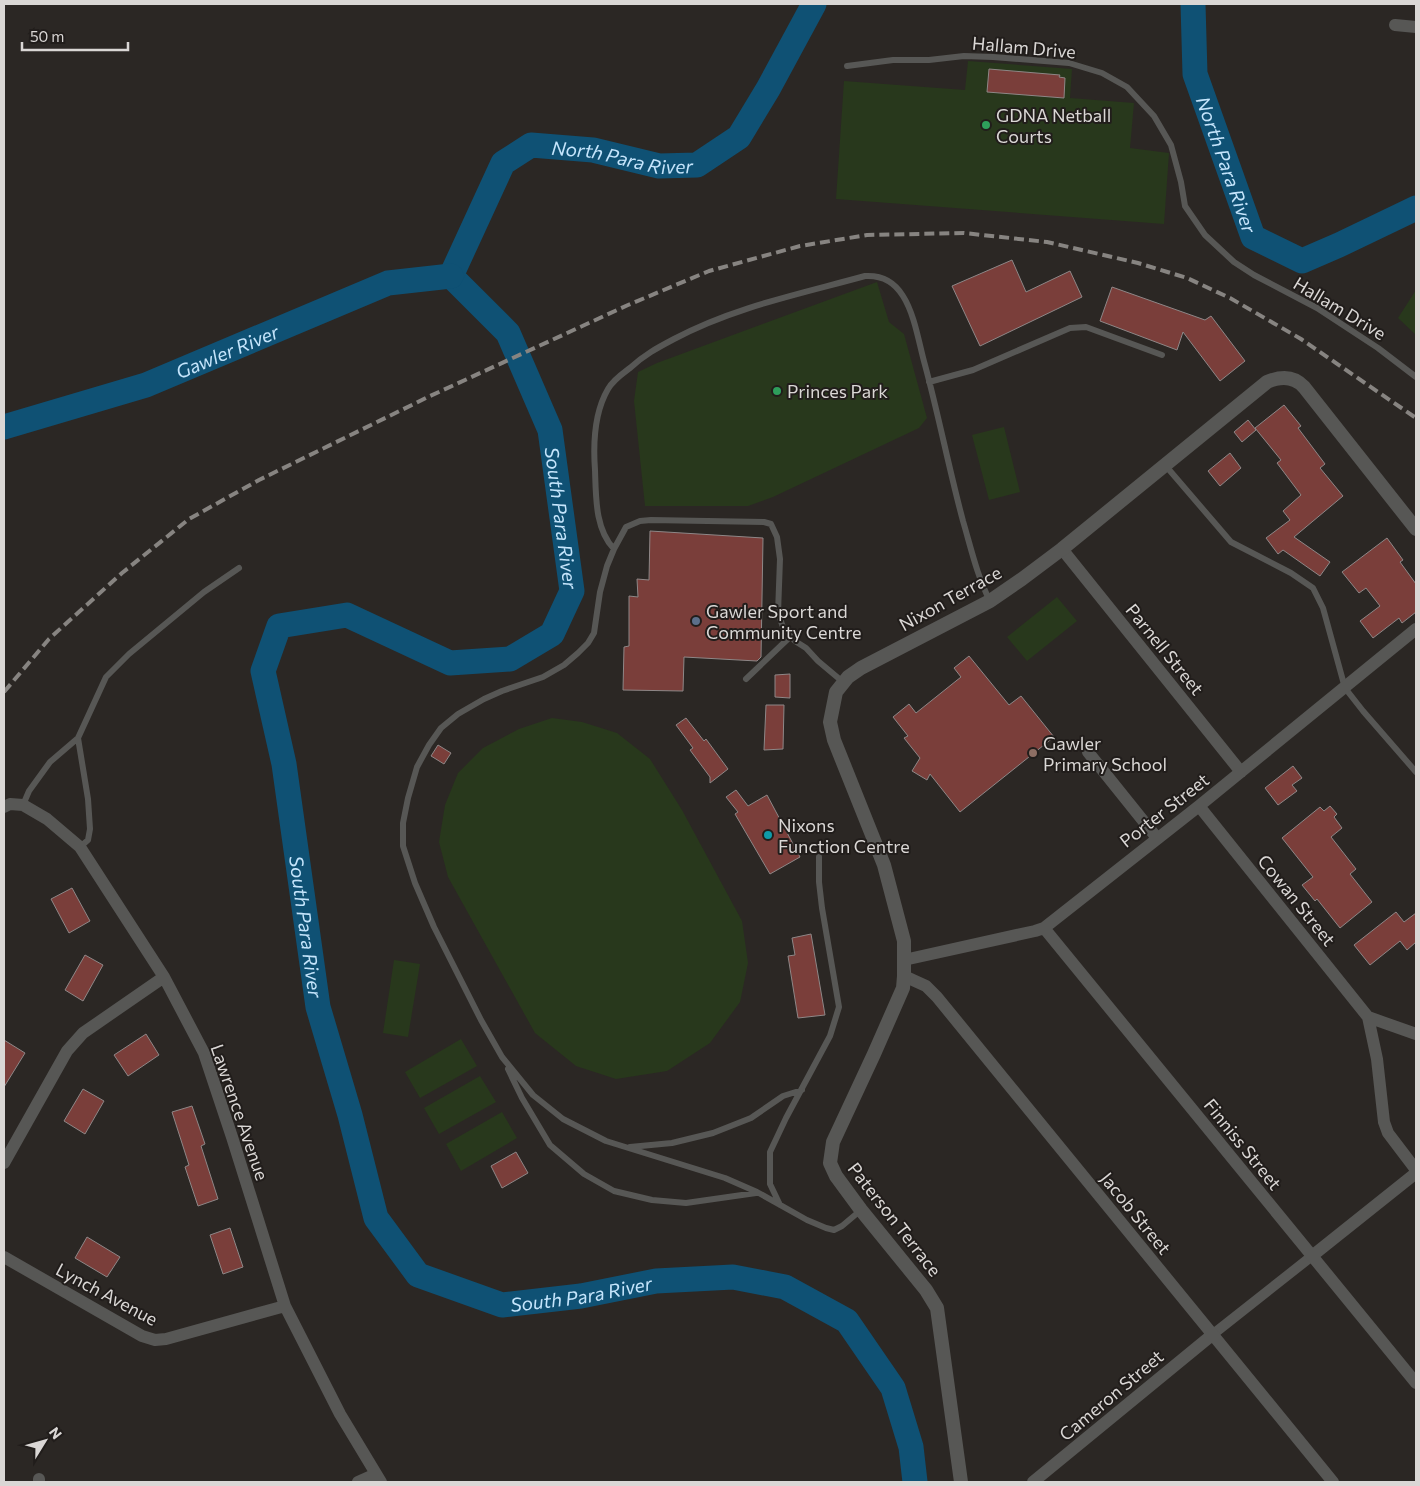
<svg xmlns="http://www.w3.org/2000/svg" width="1420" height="1486" font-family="Commissioner,sans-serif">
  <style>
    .green { fill: #28381c }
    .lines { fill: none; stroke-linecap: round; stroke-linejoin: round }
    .river { stroke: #0f5174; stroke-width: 25 }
    .building { fill: #7a3e3a; stroke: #8e8787 }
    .service { stroke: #575755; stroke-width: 6 }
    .pedestrian { stroke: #575755; stroke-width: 10 }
    .minor { stroke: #575755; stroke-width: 12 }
    .tertiary { stroke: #575755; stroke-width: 14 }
    .rail { stroke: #878481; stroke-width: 4; stroke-dasharray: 10 5; stroke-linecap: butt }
    .leisure-dot { fill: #2e9e5b; stroke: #211d1b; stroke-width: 2 }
    .service-dot { fill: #5c6f8a; stroke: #211d1b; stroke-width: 2 }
    .education-dot { fill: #8d6e63; stroke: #211d1b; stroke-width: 2 }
    .culture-dot { fill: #0f9aa8; stroke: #211d1b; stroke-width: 2 }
    .labels { text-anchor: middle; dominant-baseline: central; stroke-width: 4; stroke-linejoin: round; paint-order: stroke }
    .street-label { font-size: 18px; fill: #dad7d5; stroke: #211d1b }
    .poi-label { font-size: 18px; fill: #dad7d5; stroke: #211d1b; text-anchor: start }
    .water-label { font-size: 19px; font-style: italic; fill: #c5e5fc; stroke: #211d1b }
  </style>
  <rect width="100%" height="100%" fill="#2b2724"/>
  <path class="green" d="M 968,61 L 1072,69 L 1070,98 L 1134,103 L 1130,148 L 1169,153 L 1164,224 L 836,199 L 844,81 L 965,90 Z
    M 877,282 L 889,322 L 904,334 L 927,418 L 919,428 L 773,497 L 748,506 L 645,506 L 634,401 L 638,372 L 657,363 Z
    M 1416,290 L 1416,335 L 1398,318 Z
    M 1004,427 L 1020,492 L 989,500 L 972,435 Z
    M 1057,597 L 1077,621 L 1027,661 L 1007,637 Z
    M 552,718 L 582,722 L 617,733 L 650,759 L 682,810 L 742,921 L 748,963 L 740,1002 L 710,1043 L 667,1071 L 616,1079 L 576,1066 L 535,1033 L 448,877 L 439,842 L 445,805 L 458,773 L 483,748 L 519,729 Z
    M 394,960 L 420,964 L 408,1037 L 383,1033 Z
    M 461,1039 L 477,1066 L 420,1098 L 405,1072 Z
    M 480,1076 L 496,1102 L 439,1134 L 424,1108 Z
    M 502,1112 L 517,1138 L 461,1171 L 446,1144 Z"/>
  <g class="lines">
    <g class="river">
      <path id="s1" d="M 1193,4 L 1195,74 L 1253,237 L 1302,261 L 1339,245 L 1416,208"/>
      <path id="s2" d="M 451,276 L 508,333 L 550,430 L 572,591 L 552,634 L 510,659 L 450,663 L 347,615 L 279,626 L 263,671 L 284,764 L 318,1007 L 350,1115 L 376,1218 L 418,1275 L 502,1305 L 581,1296 L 656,1281 L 733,1277 L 785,1287 L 847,1321 L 893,1388 L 911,1447 L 915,1482"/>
      <path id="s3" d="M 451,276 L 503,163 L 531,145 L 593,150 L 659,166 L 697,165 L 739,137 L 768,89 L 814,4"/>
      <path id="s4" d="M 4,427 L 146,385 L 388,283 L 451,276"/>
    </g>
  </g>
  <path class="building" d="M 989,69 L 1060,75 L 1059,77 L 1065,78 L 1064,98 L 987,92 Z
    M 1012,260 L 1026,292 L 1070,271 L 1082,297 L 980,346 L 952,286 Z
    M 1112,287 L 1205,320 L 1211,316 L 1245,361 L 1220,381 L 1183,332 L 1177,350 L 1100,321 Z
    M 1284,405 L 1301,426 L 1298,428 L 1325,464 L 1320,468 L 1343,496 L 1294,537 L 1330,562 L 1320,576 L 1283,550 L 1278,554 L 1266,538 L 1290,520 L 1283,511 L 1301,495 L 1277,463 L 1281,460 L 1255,428 Z
    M 1248,420 L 1256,430 L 1242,442 L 1234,432 Z
    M 1230,453 L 1241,468 L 1220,486 L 1208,471 Z
    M 650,531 L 763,538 L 761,657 L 757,661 L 684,657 L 683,691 L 623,690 L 624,647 L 629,646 L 629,596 L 638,597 L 637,579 L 649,580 Z
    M 1387,538 L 1403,560 L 1400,562 L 1416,584 L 1416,612 L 1402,623 L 1399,618 L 1373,638 L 1360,621 L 1380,606 L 1366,588 L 1359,593 L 1342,572 Z
    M 969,656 L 1009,705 L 1021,696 L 1054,737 L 960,812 L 930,774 L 927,780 L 912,771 L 920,758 L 904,738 L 908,736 L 893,717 L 909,704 L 916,713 L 961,677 L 954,668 Z
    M 790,674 L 790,698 L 775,697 L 775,675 Z
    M 766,705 L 784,705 L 783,749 L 764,750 Z
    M 686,718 L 704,741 L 706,739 L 728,769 L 710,783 L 710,777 L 690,750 L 693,748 L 676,725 Z
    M 438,745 L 451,753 L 444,764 L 431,756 Z
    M 1293,766 L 1302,778 L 1292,785 L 1297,791 L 1278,805 L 1265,788 Z
    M 736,790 L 748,806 L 767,795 L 800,857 L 770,874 L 735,814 L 738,812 L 726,797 Z
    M 1330,806 L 1337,814 L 1334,817 L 1342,828 L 1331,837 L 1356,869 L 1350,874 L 1372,902 L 1340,928 L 1317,899 L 1315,901 L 1302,885 L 1313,877 L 1282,838 L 1320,807 L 1324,811 Z
    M 72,888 L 90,921 L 69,933 L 51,899 Z
    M 1396,912 L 1404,922 L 1416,913 L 1416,942 L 1407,950 L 1400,941 L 1370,965 L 1354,945 Z
    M 811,934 L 825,1015 L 798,1018 L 788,956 L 795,955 L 792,938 Z
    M 85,955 L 103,965 L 83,1001 L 65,990 Z
    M 146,1034 L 159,1055 L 128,1076 L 114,1055 Z
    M 4,1040 L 25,1053 L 4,1087 Z
    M 83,1089 L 104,1101 L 85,1134 L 64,1121 Z
    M 192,1106 L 205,1144 L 201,1146 L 218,1199 L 198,1206 L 185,1167 L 189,1165 L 172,1112 Z
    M 516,1152 L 528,1173 L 502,1188 L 491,1166 Z
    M 230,1228 L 243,1267 L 223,1274 L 210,1235 Z
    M 87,1237 L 120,1257 L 107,1277 L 75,1258 Z"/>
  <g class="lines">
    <path class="service" d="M 847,66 L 893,60 L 929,60 L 964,56 L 993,57 L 1069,63 L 1102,73 L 1127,87 L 1154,116 L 1171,145 L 1181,182 L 1185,206 L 1205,235 L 1234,262 L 1254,275 L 1317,308 L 1378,348 L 1416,377
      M 929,382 L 973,370 L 1070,328 L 1086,327 L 1162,355
      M 1165,465 L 1231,542 L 1291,573 L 1313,588 L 1323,608 L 1345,688 L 1363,711 L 1416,772
      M 614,549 C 595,529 596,497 595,470 C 593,443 594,413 608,389 C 613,380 622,374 630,368 C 644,355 657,348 674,339 C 734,307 800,294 865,276 C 882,275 894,281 903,296 C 915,315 919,344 925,365 C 939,417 949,469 963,521 C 971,548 977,576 990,601
      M 746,679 L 791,636
      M 843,682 L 818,661 L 806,648 L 795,641 L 783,627 L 778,613 L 780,559 L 777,537 L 771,524 L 764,522 L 651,520 L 640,521 L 626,527 L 614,549 L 607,566 L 600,592 L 594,633 L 588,643 L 578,653 L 564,665 L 543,677 L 502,691 L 484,699 L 458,714 L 441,728 L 429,745 L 417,767 L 408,798 L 403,823 L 403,846 L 415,883 L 434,927 L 481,1020 L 502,1057 L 533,1095 L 563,1119 L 606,1141 L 725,1178 L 757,1192 L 807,1220 L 826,1228 L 834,1230 L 842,1226 L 861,1210
      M 78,738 L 88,799 L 90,829 L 88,840 L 80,847
      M 23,805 L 29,791 L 50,762 L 78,738 L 106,677 L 129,654 L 204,592 L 239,568
      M 508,1069 L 522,1098 L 550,1145 L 584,1174 L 614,1191 L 652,1200 L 686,1203 L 756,1193
      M 630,1147 L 672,1143 L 713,1133 L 751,1118 L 783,1096 L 802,1090
      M 780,1205 L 770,1184 L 770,1152 L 786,1118 L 830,1036 L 839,1007 L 822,908 L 819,882 L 819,857"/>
    <path class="pedestrian" d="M 1212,1335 L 1312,1256"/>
    <path class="minor" d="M 1395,25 L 1416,27
      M 1062,549 L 1241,772
      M 1088,752 L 1157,838
      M 1199,806 L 1368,1017
      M 4,807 L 10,804 L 23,805 L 47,819 L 80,847 L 164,977 L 204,1053 L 232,1137 L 285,1306 L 340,1414 L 381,1482
      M 1044,928 L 1416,1383
      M 904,960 L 1035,931 L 1044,928 L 1199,806 L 1416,629
      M 904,976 L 926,986 L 937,997 L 1333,1482
      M 1416,1034 L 1368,1017 L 1377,1059 L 1384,1122 L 1388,1133 L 1416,1170
      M 4,1163 L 67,1051 L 83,1033 L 164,977
      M 1312,1256 L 1416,1173
      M 4,1257 L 142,1336 L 155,1340 L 166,1339 L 285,1306
      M 39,1479 L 39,1482
      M 358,1482 L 376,1474
      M 1033,1482 L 1212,1335"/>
    <path class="tertiary" d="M 961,1482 L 937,1308 L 926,1290 L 861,1210 L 836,1176 L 830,1163 L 833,1142 L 874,1054 L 903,988 L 904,976 L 904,941 L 884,865 L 834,740 L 830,722 L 836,692 L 848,677 L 861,668 L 990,601 L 1022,579 L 1062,549 L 1267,382 C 1281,376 1294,376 1304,387 L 1416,529"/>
    <path class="rail" d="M 4,692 L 49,639 L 122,573 L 189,519 L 259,480 L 428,397 L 628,305 L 709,271 L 800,246 L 867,235 L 964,233 L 1047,242 L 1138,263 L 1187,278 L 1230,298 L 1301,339 L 1416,418"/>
  </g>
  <g class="leisure-dot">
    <circle cx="986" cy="125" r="5"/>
    <circle cx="777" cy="391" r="5"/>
  </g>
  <circle class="service-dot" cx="696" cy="621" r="5"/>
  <circle class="education-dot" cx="1033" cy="753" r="5"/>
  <circle class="culture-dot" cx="768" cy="835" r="5"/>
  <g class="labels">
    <g class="street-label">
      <text transform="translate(1024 47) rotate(5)">Hallam Drive</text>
      <text transform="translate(1340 308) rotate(31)">Hallam Drive</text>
      <text transform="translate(950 598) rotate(-29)">Nixon Terrace</text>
      <text transform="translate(1165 649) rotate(51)">Parnell Street</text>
      <text transform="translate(1164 810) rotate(-38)">Porter Street</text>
      <text transform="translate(1297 900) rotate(51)">Cowan Street</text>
      <text transform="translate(240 1112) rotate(71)">Lawrence Avenue</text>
      <text transform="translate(1243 1144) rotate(51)">Finniss Street</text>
      <text transform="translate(1136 1213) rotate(51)">Jacob Street</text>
      <text transform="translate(895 1219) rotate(52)">Paterson Terrace</text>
      <text transform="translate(107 1294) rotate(28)">Lynch Avenue</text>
      <text transform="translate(1111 1395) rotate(-40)">Cameron Street</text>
    </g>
    <g class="poi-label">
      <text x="996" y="115">GDNA Netball<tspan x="996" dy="21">Courts</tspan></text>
      <text x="787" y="391">Princes Park</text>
      <text x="706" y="611">Gawler Sport and<tspan x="706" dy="21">Community Centre</tspan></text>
      <text x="1043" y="743">Gawler<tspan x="1043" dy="21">Primary School</tspan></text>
      <text x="778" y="825">Nixons<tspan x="778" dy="21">Function Centre</tspan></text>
    </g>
    <g class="water-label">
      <text stroke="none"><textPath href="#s3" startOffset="250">North Para River</textPath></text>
      <text stroke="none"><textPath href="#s1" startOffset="166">North Para River</textPath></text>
      <text stroke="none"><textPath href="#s4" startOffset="236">Gawler River</textPath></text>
      <text stroke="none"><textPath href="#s2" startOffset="275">South Para River</textPath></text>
      <text stroke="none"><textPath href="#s2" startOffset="995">South Para River</textPath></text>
      <text stroke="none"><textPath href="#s2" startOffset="1535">South Para River</textPath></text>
    </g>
  </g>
  <rect width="1420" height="1486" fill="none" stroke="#dad7d5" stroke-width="10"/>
  <g transform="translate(45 1441) rotate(53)" stroke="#211d1b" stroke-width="4" paint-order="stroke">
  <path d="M0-4L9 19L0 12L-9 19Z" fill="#dad7d5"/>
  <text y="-8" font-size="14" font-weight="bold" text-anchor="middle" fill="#dad7d5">N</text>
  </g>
  <path d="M22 42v8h106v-8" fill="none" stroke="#dad7d5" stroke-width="2.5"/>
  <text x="30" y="42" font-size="15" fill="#dad7d5" stroke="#211d1b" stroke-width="4" paint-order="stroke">50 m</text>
</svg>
